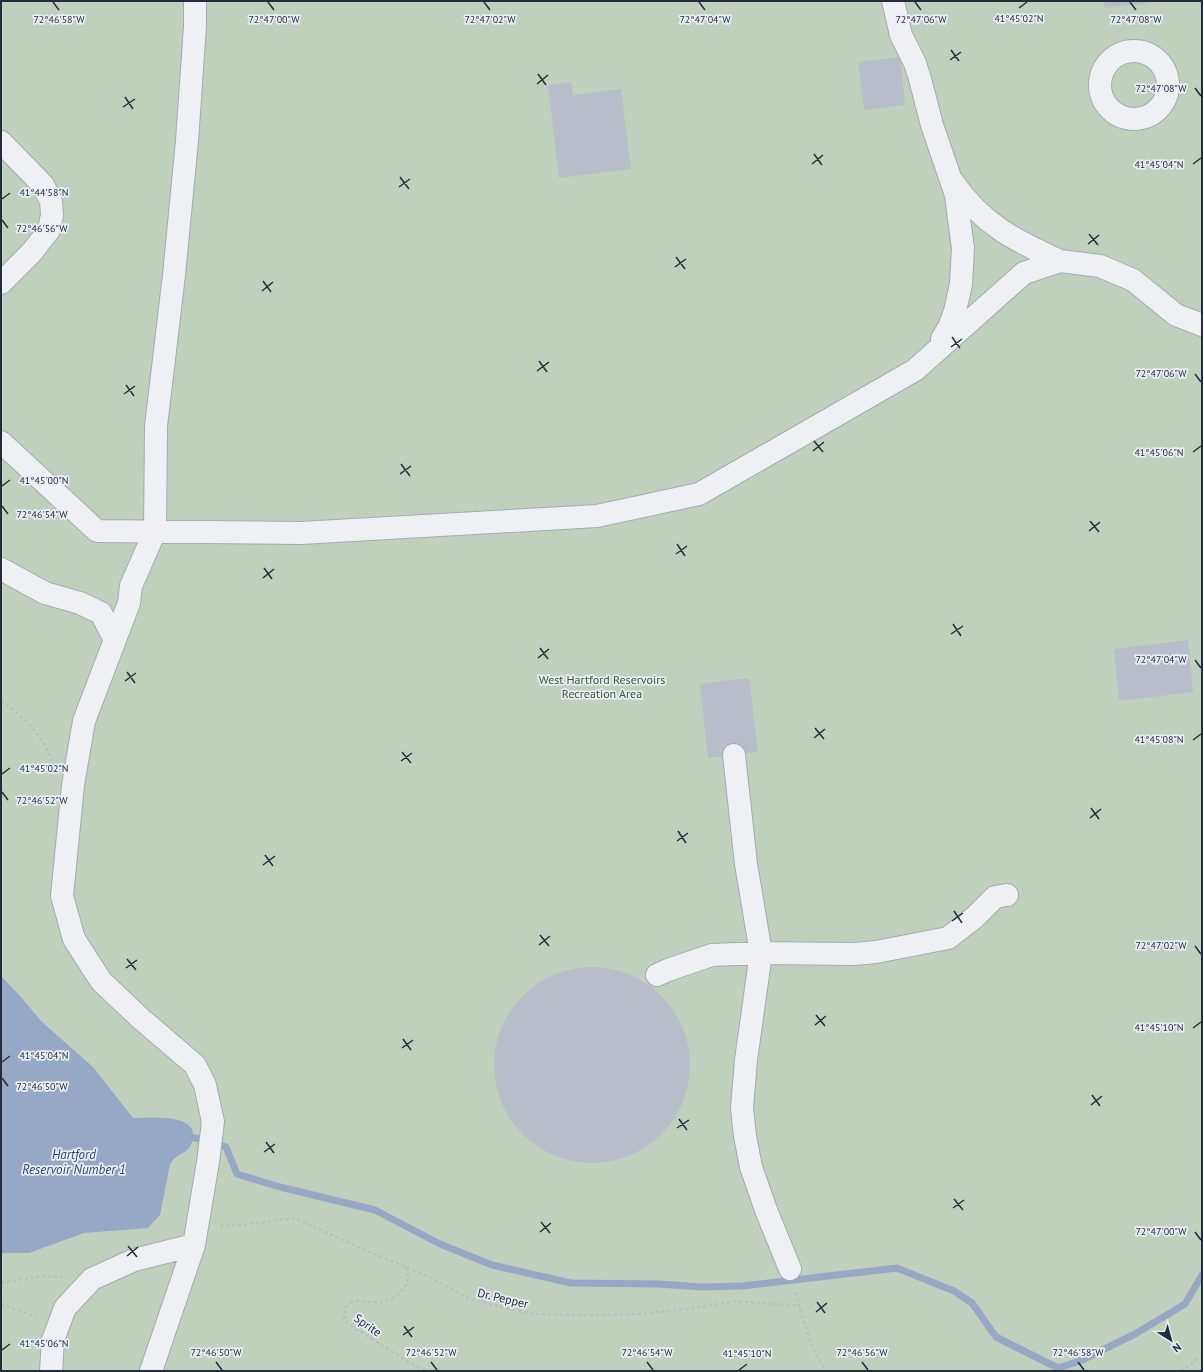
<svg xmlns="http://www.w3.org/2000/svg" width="1203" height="1372" font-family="'PT Sans',sans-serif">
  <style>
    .green { fill: #c0d0bc }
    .water { fill: #95a9c7 }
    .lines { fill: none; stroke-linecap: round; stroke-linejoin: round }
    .stream { stroke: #95a9c7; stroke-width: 7 }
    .building { fill: #b8bdc9 }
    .minor-casing { stroke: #a4a9b3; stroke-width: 24 }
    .path { stroke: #babdc4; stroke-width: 2.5; stroke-dasharray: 3 3; stroke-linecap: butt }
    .minor { stroke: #eef0f4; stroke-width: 22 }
    .ticks { fill: none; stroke: #252c3c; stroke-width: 1.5 }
    .labels { text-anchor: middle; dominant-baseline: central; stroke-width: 3.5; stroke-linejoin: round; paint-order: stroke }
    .park-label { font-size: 12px; fill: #365832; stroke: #eaedf4 }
    .street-label { font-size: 12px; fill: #252c3c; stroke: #eaedf4 }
    .water-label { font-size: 13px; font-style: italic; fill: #2f4770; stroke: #eaedf4 }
    .ticks-label { font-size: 10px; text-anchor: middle; fill: #252c3c; stroke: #eaedf4; stroke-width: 3.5; stroke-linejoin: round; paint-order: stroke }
  </style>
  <rect width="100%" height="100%" fill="#dbdfe6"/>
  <path class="green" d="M 1,1 L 1202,1 L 1202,1371 L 1,1371 Z"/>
  <path class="water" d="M 1,976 L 21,997 L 42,1022 L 93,1067 L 133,1118 C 147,1118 195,1113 193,1136 C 192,1140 192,1145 189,1148 C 184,1154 176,1154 170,1164 L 160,1215 L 148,1228 L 84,1233 L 29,1253 L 1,1253 Z"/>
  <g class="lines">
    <path class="stream" d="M 183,1136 L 201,1139 L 226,1147 L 237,1174 L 280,1187 L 375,1210 L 440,1244 L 492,1265 L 571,1283 L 658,1284 L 702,1287 L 742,1286 L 897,1268 L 954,1291 L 972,1303 L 996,1337 L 1058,1368 L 1080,1361 L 1135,1334 L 1185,1304 L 1202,1275"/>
  </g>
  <path class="building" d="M 1103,1 L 1149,1 L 1149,3 L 1104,8 Z
    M 900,57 L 905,105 L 864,110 L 858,62 Z
    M 571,82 L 573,95 L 621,89 L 631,169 L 559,178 L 548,85 Z
    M 1188,640 L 1193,692 L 1119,701 L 1114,649 Z
    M 749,678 L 758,752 L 708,758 L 700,684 Z
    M494 1065a98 98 0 1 1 196 0a98 98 0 1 1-196 0Z"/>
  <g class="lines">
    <defs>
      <path id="minor" d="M 893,1 L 901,35 L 915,63 L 920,79 L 932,125 L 956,195 L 959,219 L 963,248 L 961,284 L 955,311 L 949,327 L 942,339
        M1100 85a34 34 0 1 1 68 0a34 34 0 1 1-68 0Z
        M 1,142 L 43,185 L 51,201 L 52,215 L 49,230 L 32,252 L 1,283
        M 953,182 C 983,225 1014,240 1060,261
        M 1,442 L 97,531 L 301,533 L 597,516 L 699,494 L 915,370 L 1024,273 L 1060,261 L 1100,266 L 1133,280 L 1176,315 L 1202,325
        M 1,569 L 45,593 L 80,603 L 101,613 L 115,640
        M 734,755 L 746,864 L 761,953 L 746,1060 L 742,1108 L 745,1136 L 751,1167 L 766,1210 L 790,1269
        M 657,975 L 668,970 L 712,955 L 761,953 L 854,954 L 876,952 L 948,938 L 975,917 L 995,897 L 1007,895
        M 51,1371 L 53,1340 L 65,1308 L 92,1279 L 134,1260 L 194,1245
        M 151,1371 L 194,1245 L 208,1162 L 213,1122 L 205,1085 L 195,1065 L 140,1018 L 101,981 L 74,939 L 62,896 L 73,785 L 84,721 L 129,603 L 131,586 L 155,531 L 156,426 L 174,275 L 187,141 L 195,26 L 195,1"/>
    </defs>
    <use href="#minor" class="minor-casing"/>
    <path class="path" d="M 1,701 C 23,716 42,735 52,760
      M 220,1226 L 241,1225 L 295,1218 L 358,1247 L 425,1275 L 472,1300 L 532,1314 L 589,1315 L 638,1314 L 689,1309 L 736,1301 L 800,1306
      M 406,1267 C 414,1284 397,1300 381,1302 C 372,1304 364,1300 357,1301 C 352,1302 349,1304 346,1307 L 344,1319 L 347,1323 L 410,1363 L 426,1371
      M 1,1283 L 41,1276 L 62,1277
      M 796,1292 L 801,1313 L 815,1354 L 827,1371
      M 1,1304 L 36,1317
      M 1181,1371 L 1202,1356"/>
    <use href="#minor" class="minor"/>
  </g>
  <path class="ticks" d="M 53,2 L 59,10M 268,2 L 274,10M 484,2 L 490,10M 699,2 L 705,10M 915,2 L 921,10M 1130,2 L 1136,10M 1019,8 L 1027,2M 951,50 L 959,61M 950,60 L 961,52M 538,74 L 546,85M 537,84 L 548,75M 1195,88 L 1201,96M 125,97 L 133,109M 123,107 L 135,99M 814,154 L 822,165M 812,164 L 823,155M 1193,164 L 1201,158M 400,177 L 409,189M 399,187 L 410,179M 2,199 L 10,193M 2,220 L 8,228M 1089,234 L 1098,245M 1088,244 L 1099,235M 676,257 L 685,269M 675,267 L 686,259M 263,281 L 271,292M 262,291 L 273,282M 952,337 L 960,348M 951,347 L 962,339M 539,361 L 547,372M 537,371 L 549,362M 1195,374 L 1201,382M 126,385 L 134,396M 124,394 L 135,386M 814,441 L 823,452M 813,451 L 824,442M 1193,452 L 1201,446M 401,464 L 410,476M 400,474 L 411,466M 2,486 L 10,480M 2,506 L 8,514M 1090,521 L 1099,532M 1089,531 L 1100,522M 677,544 L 685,556M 676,554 L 687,546M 264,568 L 272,579M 263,578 L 274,569M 953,624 L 961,636M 951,634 L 963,626M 540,648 L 548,659M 538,658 L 549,649M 1195,660 L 1201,668M 127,672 L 135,683M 125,681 L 136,673M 815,728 L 824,739M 814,738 L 825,729M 1193,740 L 1201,734M 402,752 L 411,763M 401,761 L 412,753M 2,774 L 10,768M 2,792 L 8,800M 1091,808 L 1099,819M 1090,818 L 1101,809M 678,831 L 686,843M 677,841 L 688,833M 265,855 L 273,866M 263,865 L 275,856M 954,911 L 962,923M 952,921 L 963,913M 540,935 L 549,946M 539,945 L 550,936M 1195,946 L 1201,954M 127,959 L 136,970M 126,968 L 137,960M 816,1015 L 825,1026M 815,1025 L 826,1016M 1193,1028 L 1201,1022M 403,1039 L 411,1050M 402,1048 L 413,1040M 2,1062 L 10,1056M 2,1078 L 8,1086M 1092,1095 L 1100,1106M 1091,1105 L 1102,1096M 679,1119 L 687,1130M 677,1128 L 689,1120M 266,1142 L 274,1153M 264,1152 L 275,1144M 954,1199 L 963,1210M 953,1208 L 964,1200M 541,1222 L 550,1233M 540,1232 L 551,1223M 1195,1232 L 1201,1240M 128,1246 L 137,1257M 127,1256 L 138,1247M 817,1302 L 825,1313M 816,1312 L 827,1303M 404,1326 L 412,1337M 403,1335 L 414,1327M 2,1350 L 10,1344M 216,1362 L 222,1370M 431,1362 L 437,1370M 647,1362 L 653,1370M 862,1362 L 868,1370M 1078,1362 L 1084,1370M 739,1370 L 747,1364"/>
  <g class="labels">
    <g class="park-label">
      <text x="602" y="679">West Hartford Reservoirs<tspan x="602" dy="14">Recreation Area</tspan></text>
    </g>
    <g class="street-label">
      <text transform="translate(503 1298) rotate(13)">Dr. Pepper</text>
      <text transform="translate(368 1325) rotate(35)">Sprite</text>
    </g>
    <g class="water-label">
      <text x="74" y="1154">Hartford<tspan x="74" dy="15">Reservoir Number 1</tspan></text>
    </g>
  </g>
  <g class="ticks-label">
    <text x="1019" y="22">41°45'02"N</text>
    <text x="59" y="23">72°46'58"W</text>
    <text x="274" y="23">72°47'00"W</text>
    <text x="705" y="23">72°47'04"W</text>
    <text x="921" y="23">72°47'06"W</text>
    <text x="490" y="23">72°47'02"W</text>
    <text x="1136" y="23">72°47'08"W</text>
    <text x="1161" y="92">72°47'08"W</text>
    <text x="1159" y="168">41°45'04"N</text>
    <text x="44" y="196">41°44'58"N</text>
    <text x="42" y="232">72°46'56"W</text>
    <text x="1161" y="377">72°47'06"W</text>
    <text x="1159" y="456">41°45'06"N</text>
    <text x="44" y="484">41°45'00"N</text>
    <text x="42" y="518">72°46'54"W</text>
    <text x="1161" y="663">72°47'04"W</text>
    <text x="1159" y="743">41°45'08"N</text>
    <text x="44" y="772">41°45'02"N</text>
    <text x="42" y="804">72°46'52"W</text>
    <text x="1161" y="949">72°47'02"W</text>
    <text x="1159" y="1031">41°45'10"N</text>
    <text x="44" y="1059">41°45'04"N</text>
    <text x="42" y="1090">72°46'50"W</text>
    <text x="1161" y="1235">72°47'00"W</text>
    <text x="44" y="1347">41°45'06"N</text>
    <text x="216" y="1356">72°46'50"W</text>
    <text x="431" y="1356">72°46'52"W</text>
    <text x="647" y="1356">72°46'54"W</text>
    <text x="862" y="1356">72°46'56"W</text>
    <text x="1078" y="1356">72°46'58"W</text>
    <text x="747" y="1357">41°45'10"N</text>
  </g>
  <rect width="1203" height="1372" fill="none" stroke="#252c3c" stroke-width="4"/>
  <g transform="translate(1171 1340) rotate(143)" stroke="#eaedf4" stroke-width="3" paint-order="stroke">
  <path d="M0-3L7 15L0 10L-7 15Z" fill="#252c3c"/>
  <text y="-6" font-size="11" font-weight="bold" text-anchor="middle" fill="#252c3c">N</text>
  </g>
</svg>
